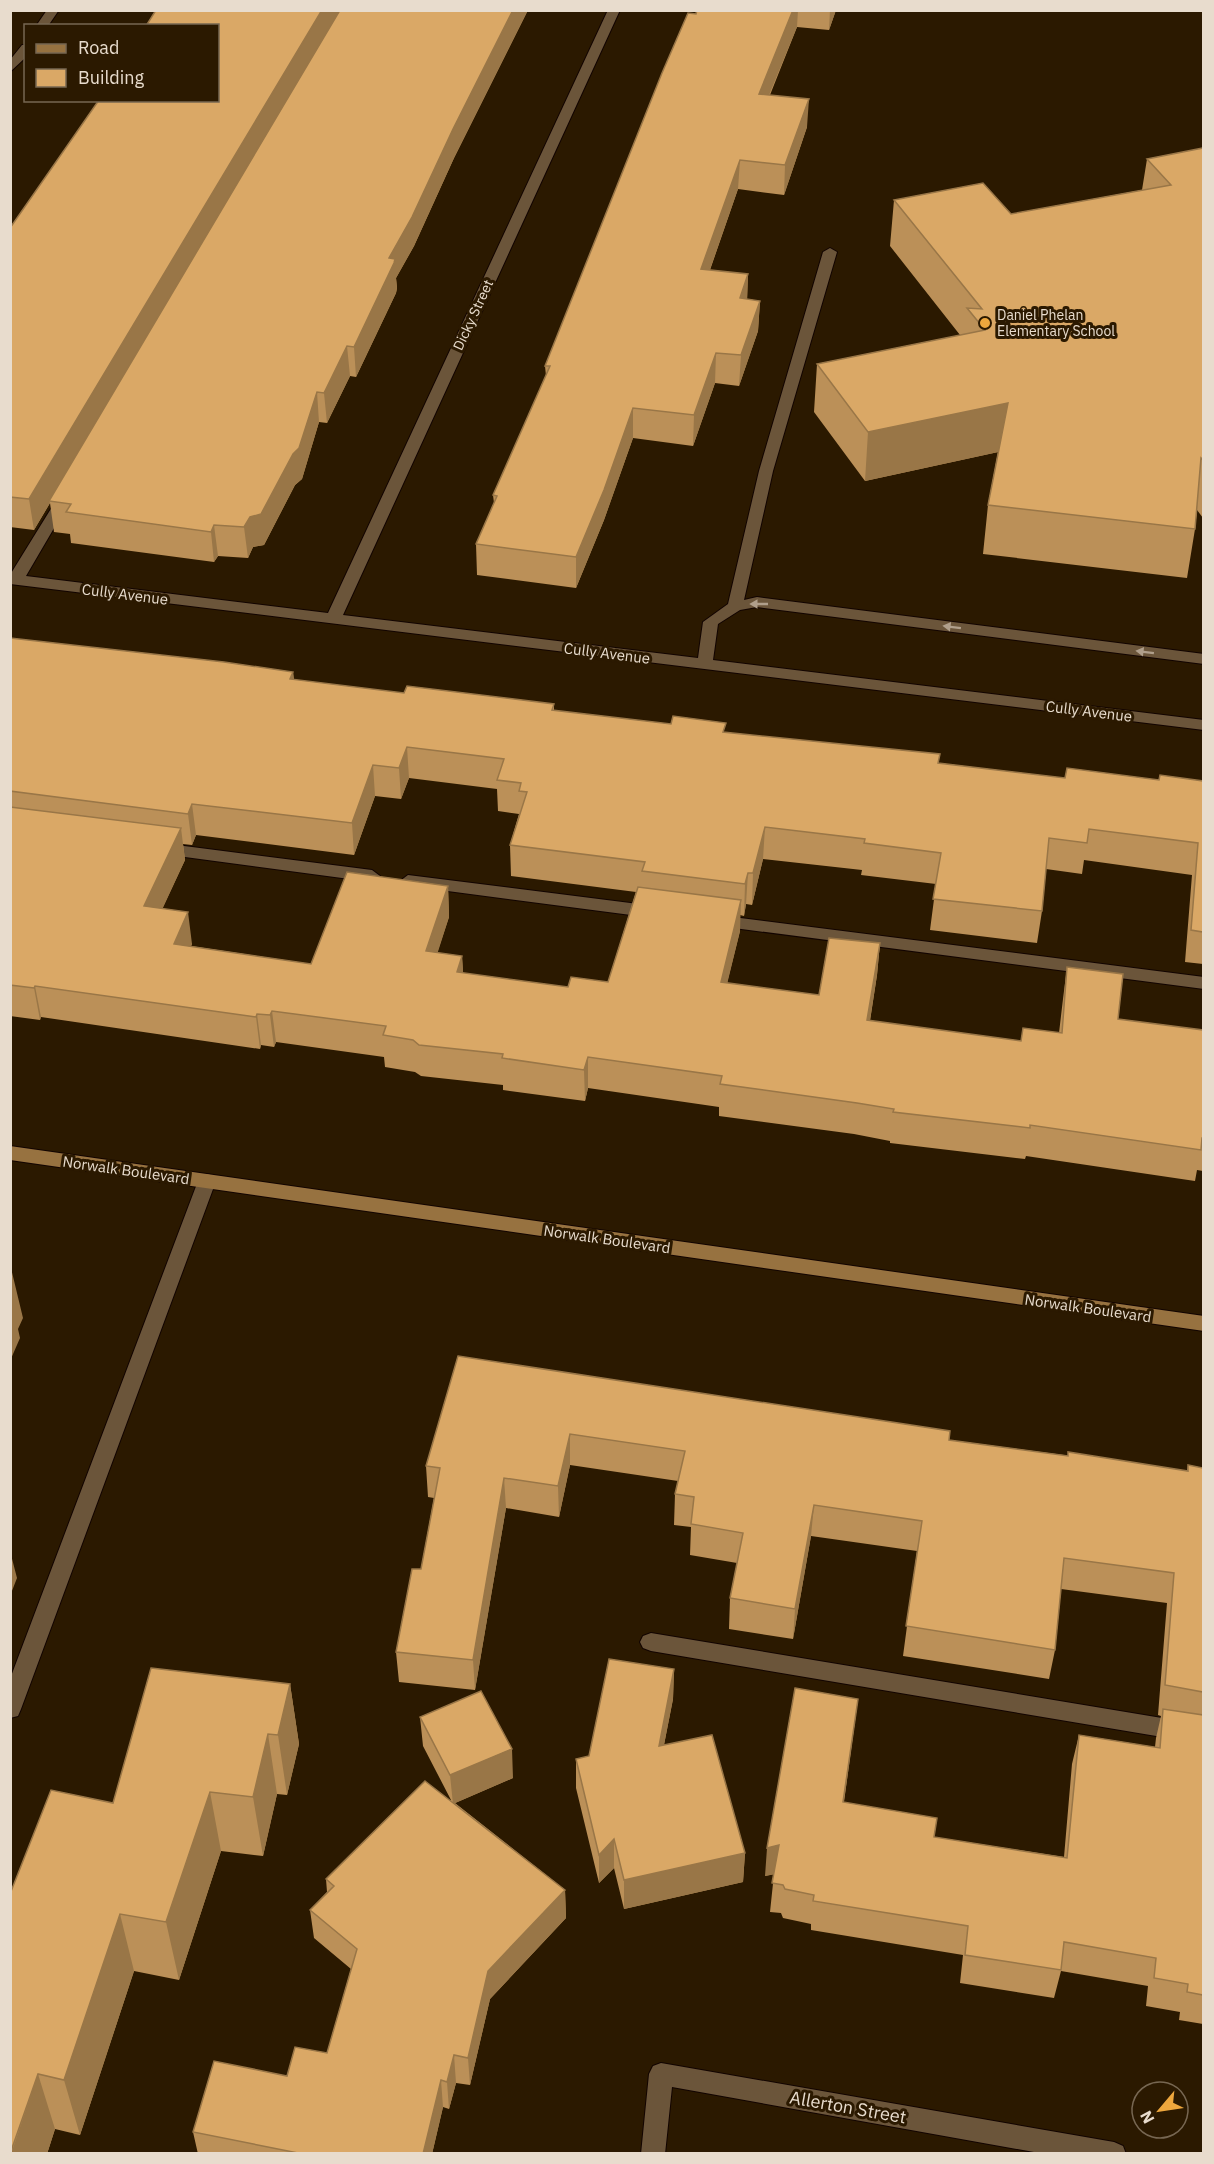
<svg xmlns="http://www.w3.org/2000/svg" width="1214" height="2164" font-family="'IBM Plex Sans',sans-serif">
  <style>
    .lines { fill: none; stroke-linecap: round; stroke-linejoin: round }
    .minor-casing { stroke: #120400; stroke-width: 2 }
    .major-casing { stroke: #120400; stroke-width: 2 }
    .minor { fill: #6b553a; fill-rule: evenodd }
    .major { fill: #977240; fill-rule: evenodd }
    .wall { fill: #bb9058; fill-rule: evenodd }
    .shaded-wall { fill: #997647 }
    .building { fill: #daa866; stroke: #997647; stroke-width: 1.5 }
    .oneway { fill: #b09f8b }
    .poi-dot { fill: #eea73d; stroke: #2b1900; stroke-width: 2 }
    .labels { text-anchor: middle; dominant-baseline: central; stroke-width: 6; stroke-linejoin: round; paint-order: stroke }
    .far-street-label { font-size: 14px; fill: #e8dccd; stroke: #2b1900 }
    .far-poi-label { font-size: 14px; fill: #e8dccd; stroke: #2b1900; text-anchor: start }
    .street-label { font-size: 15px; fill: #e8dccd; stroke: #2b1900 }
    .near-street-label { font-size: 18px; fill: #e8dccd; stroke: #2b1900 }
  </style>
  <rect width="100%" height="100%" fill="#2b1900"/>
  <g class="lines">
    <defs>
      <path id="minor" d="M 47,10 L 59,10 L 48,26 L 36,26 Z
        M 608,10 L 620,10 L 343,615 L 698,658 L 703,622 L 728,604 L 759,471 L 823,252 L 830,248 L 837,252 L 773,471 L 744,600 L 757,597 L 1204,654 L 1204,664 L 757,607 L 740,610 L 718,624 L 713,660 L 1204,720 L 1204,730 L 10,584 L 10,575 L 57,499 L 64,495 L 71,499 L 26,576 L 328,613 Z
        M 22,45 L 26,45 L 26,57 L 10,72 L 10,60 Z
        M 161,843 L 372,870 L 380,876 L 372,882 L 155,853 L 153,849 L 155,845 Z
        M 408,875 L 654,906 L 662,912 L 654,918 L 402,885 L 400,881 Z
        M 717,915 L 1204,977 L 1204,989 L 711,925 L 708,921 Z
        M 207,1174 L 214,1176 L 216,1181 L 21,1709 L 18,1716 L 10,1718 L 10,1679 L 198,1181 L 200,1176 Z
        M 651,1633 L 1204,1725 L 1204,1744 L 651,1651 L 643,1648 L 640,1642 L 643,1636 Z
        M 661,2063 L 1114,2142 L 1123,2146 L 1126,2154 L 1045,2154 L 672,2087 L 665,2154 L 641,2154 L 649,2074 L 653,2066 Z"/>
      <path id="major" d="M 10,1146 L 1204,1316 L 1204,1331 L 10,1160 Z"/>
    </defs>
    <use href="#minor" class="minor-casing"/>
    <use href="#major" class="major-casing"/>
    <use href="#minor" class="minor"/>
    <use href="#major" class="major"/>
  </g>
  <path class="wall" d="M 156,10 L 528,10 L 454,158 L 414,246 L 396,278 L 397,288 L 396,293 L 356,377 L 350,376 L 327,423 L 319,422 L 302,479 L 295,485 L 264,545 L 253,547 L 248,558 L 218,556 L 214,562 L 71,543 L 70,534 L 54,532 L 50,503 L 34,530 L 10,527 L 10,228 L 99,100 Z
    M 697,10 L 836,10 L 829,30 L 797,27 L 770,95 L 807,127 L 784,195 L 738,189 L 710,270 L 748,274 L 747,299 L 760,301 L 758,331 L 739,386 L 715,383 L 693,446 L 633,438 L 604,520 L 576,588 L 477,575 L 476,544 L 494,503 L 493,495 L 546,376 L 545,366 Z
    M 1203,148 L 1203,518 L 1197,510 L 1195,529 L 1187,578 L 983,554 L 988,505 L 998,452 L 865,481 L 814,412 L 817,364 L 960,335 L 890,246 L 894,200 L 1011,214 L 1142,190 L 1147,159 Z
    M 10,638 L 293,672 L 294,680 L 404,693 L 554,704 L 554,711 L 725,732 L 939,763 L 1065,778 L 1203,781 L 1203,964 L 1185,962 L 1192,875 L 1084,860 L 1082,874 L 1046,869 L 1042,911 L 1037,943 L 930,930 L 936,884 L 861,875 L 862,870 L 763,859 L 752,905 L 746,904 L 744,916 L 740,915 L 740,931 L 727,983 L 819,995 L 880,943 L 877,975 L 870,1021 L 1021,1041 L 1023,1028 L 1059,1033 L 1063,999 L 1067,967 L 1118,1019 L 1203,1030 L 1203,1171 L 1197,1170 L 1195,1181 L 1026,1156 L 1025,1159 L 890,1143 L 890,1141 L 854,1134 L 719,1116 L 719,1107 L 588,1088 L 585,1101 L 503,1090 L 503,1085 L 421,1076 L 415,1072 L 385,1067 L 384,1057 L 276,1042 L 274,1047 L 261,1045 L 260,1049 L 41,1017 L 40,1020 L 10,1016 ZM 409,778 L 497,789 L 498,811 L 519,814 L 510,845 L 511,876 L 636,892 L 608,982 L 568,987 L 463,973 L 462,956 L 437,953 L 449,917 L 448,886 L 311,964 L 191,946 L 192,944 L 162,909 L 185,860 L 183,844 L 192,845 L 196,835 L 354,855 L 375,796 L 401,799 Z
    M 458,1356 L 949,1440 L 1187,1471 L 1188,1465 L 1203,1468 L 1203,2024 L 1179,2020 L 1180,2012 L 1146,2006 L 1148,1986 L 1061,1971 L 1054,1998 L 960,1983 L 963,1955 L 811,1930 L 811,1924 L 783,1918 L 781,1913 L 770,1912 L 774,1874 L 765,1876 L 858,1699 L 844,1802 L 934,1837 L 1064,1857 L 1072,1764 L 1079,1735 L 1155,1747 L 1156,1738 L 1161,1716 L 1158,1715 L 1167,1603 L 1061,1589 L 1055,1650 L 1049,1679 L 903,1656 L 917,1551 L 811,1536 L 793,1639 L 729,1629 L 730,1598 L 737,1563 L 690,1555 L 691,1527 L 674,1525 L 675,1494 L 678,1481 L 570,1465 L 559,1517 L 506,1508 L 475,1690 L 399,1682 L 396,1652 L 421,1569 L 434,1498 L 428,1497 L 426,1466 Z
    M 674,1669 L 673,1699 L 664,1745 L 745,1853 L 743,1882 L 624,1909 L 614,1868 L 599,1883 L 576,1788 L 576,1759 L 589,1756 Z
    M 290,1684 L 299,1744 L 287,1795 L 277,1794 L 263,1856 L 221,1851 L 179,1980 L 134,1971 L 80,2135 L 55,2129 L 47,2154 L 10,2154 L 113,1803 Z
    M 420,1717 L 513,1778 L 455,1803 L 565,1890 L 566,1918 L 490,1999 L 470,2085 L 456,2083 L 449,2109 L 443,2107 L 432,2154 L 198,2154 L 193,2132 L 327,2053 L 351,1969 L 314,1938 L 310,1910 L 327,1892 L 326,1879 L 451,1800 L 423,1746 Z"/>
  <path class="shaded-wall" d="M 322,10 L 341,10 L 49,501 L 50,503 L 34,530 L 29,499 Z
    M 513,10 L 528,10 L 454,158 L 414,246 L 396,278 L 397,288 L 396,293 L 356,377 L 354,347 L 389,258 L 453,129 Z
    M 793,10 L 798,10 L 797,27 L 758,122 L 759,94 Z
    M 830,10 L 836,10 L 829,30 Z
    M 809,99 L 807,127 L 784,195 L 785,165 Z
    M 740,160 L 738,189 L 700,298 L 701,269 Z
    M 748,274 L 747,304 L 740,298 Z
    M 760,301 L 758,331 L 739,386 L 741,355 Z
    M 347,346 L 350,376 L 327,423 L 324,393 Z
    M 716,353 L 715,383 L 693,446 L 694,415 Z
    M 317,392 L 319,422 L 302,479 L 295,485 L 264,545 L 253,547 L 248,558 L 244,527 L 250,517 L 293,454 Z
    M 1008,403 L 1003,451 L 865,481 L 868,432 Z
    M 633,408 L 633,438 L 604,520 L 576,588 L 576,557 Z
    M 214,525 L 218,556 L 214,562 L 211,532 Z
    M 293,672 L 296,703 L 290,679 Z
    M 407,747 L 409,778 L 401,799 L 399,768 Z
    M 373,765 L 375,796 L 354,855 L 352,823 Z
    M 192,804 L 196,835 L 192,845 L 188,814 Z
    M 765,827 L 763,859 L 752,905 L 753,873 Z
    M 181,828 L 185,860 L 149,938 L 144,906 Z
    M 748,873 L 746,904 L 744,916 L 745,884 Z
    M 448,886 L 449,917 L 428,983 L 426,951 Z
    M 741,900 L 740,931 L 720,1013 L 721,982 Z
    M 188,912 L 192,944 L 179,975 L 174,944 Z
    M 880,943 L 877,975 L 865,1052 L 867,1020 Z
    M 462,956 L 464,987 L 457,972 Z
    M 35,986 L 41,1017 L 40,1020 L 34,988 Z
    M 272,1011 L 276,1042 L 274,1047 L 270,1015 Z
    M 257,1014 L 261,1045 L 260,1049 L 256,1017 Z
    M 588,1057 L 588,1088 L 585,1101 L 584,1070 Z
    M 10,1264 L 23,1318 L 18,1329 L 20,1338 L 10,1361 Z
    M 570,1434 L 570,1465 L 559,1517 L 558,1486 Z
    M 504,1478 L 506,1508 L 475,1690 L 473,1660 Z
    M 814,1505 L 811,1536 L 793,1639 L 795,1609 Z
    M 10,1551 L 17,1578 L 10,1596 Z
    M 674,1669 L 673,1699 L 658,1775 L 659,1746 Z
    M 290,1684 L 299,1744 L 287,1795 L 278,1735 Z
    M 858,1699 L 854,1728 L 839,1831 L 843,1802 Z
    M 268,1734 L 277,1794 L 263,1856 L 253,1797 Z
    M 512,1749 L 513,1778 L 453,1804 L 450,1775 Z
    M 210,1792 L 221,1851 L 179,1980 L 166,1922 Z
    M 614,1839 L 614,1868 L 599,1883 L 599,1855 Z
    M 779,1845 L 776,1874 L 765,1876 L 767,1848 Z
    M 745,1853 L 743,1882 L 624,1909 L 624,1880 Z
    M 565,1890 L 566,1918 L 490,1999 L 470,2085 L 468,2058 L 488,1971 Z
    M 120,1914 L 134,1971 L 80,2135 L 64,2080 Z
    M 454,2055 L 456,2083 L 449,2109 L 447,2082 Z
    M 38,2074 L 55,2129 L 47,2154 L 11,2154 Z
    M 441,2080 L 443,2107 L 432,2154 L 423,2154 Z"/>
  <path class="building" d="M 156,10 L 322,10 L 29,499 L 10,497 L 10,228 L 99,100 L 218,100 L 218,26 L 146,26 Z
    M 340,10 L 513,10 L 453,129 L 412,217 L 389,258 L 395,259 L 394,263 L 354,347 L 347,346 L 324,393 L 317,392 L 299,448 L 293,454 L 261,514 L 250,517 L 244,527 L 214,525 L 211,532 L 66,512 L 71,504 L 49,501 Z
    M 697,10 L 793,10 L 759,94 L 809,99 L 785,165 L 740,160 L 701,269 L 748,274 L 740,298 L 760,301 L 741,355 L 716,353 L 694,415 L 633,408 L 604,490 L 576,557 L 476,544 L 497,496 L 493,495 L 550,366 L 545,366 L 662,73 L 688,13 L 696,14 Z
    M 1203,148 L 1203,460 L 1201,458 L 1195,529 L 988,505 L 1008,403 L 868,432 L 817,364 L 985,330 L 967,308 L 982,309 L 894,200 L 983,183 L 1011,214 L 1171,185 L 1147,159 Z
    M 10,638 L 224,662 L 293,672 L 290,679 L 404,693 L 407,686 L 554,704 L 552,710 L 671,724 L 673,716 L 726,723 L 723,732 L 940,754 L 938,763 L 1065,778 L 1067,768 L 1159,780 L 1160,775 L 1203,781 L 1203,932 L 1191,930 L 1198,843 L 1089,829 L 1087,843 L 1049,838 L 1042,911 L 933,899 L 941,853 L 864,843 L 865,839 L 765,827 L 753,873 L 748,873 L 745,884 L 642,871 L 645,862 L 510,845 L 527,792 L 519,791 L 521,783 L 497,780 L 504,759 L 407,747 L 399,768 L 373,765 L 352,823 L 192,804 L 188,814 L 10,791 Z
    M 10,807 L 181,828 L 144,906 L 188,912 L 174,944 L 311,964 L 347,872 L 448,886 L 426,951 L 462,956 L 457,972 L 568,987 L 571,977 L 608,982 L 638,887 L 741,900 L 721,982 L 819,995 L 829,938 L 880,943 L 867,1020 L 1021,1041 L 1023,1028 L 1062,1033 L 1067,967 L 1123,974 L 1118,1019 L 1203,1030 L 1203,1138 L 1202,1138 L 1201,1150 L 1030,1125 L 1030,1128 L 893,1112 L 894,1109 L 857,1103 L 720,1084 L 722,1076 L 588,1057 L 584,1070 L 502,1058 L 503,1054 L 419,1045 L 413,1040 L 383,1035 L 386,1026 L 272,1011 L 270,1015 L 257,1014 L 256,1017 L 35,986 L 34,988 L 10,985 Z
    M 458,1356 L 950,1431 L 949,1440 L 1068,1456 L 1068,1452 L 1188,1471 L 1188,1465 L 1203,1468 L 1203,1692 L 1165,1685 L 1174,1573 L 1064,1558 L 1055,1650 L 906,1626 L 922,1521 L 814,1505 L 795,1609 L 730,1598 L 743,1533 L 691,1524 L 694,1497 L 675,1494 L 685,1451 L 570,1434 L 558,1486 L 504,1478 L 473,1660 L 396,1652 L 412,1569 L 421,1569 L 440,1468 L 426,1466 Z
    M 609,1659 L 674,1669 L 659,1746 L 712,1735 L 745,1853 L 624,1880 L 614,1839 L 599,1855 L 576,1759 L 589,1756 Z
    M 151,1668 L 290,1684 L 278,1735 L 268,1734 L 253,1797 L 210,1792 L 166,1922 L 120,1914 L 64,2080 L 38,2074 L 10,2154 L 10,1894 L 51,1790 L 113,1803 Z
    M 795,1688 L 858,1699 L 843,1802 L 937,1818 L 934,1837 L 1067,1858 L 1079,1735 L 1160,1748 L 1163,1709 L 1203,1715 L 1203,1995 L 1187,1992 L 1188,1984 L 1154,1978 L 1156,1958 L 1064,1942 L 1061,1970 L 965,1955 L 968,1926 L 813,1901 L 814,1895 L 785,1889 L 783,1885 L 772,1883 L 779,1845 L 767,1848 Z
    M 481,1691 L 512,1749 L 450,1775 L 420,1717 Z
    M 425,1781 L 565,1890 L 488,1971 L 468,2058 L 454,2055 L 447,2082 L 441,2080 L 423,2154 L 303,2154 L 193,2132 L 214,2061 L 287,2076 L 295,2047 L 327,2053 L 357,1949 L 310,1910 L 334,1886 L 326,1879 Z"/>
  <defs><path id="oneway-solid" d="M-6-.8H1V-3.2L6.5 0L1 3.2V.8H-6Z" transform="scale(1.5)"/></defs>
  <g class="oneway">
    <use href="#oneway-solid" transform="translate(759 604) rotate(-180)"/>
    <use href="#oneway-solid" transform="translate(952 627) rotate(-173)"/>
    <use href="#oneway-solid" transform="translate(1145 652) rotate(-173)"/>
  </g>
  <circle class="poi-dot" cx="985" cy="323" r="6"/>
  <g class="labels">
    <g class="far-street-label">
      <text transform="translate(473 315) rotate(-65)">Dicky Street</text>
    </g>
    <g class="far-poi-label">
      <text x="997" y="315">Daniel Phelan<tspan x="997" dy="16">Elementary School</tspan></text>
    </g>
    <g class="street-label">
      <text transform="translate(125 594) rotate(7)">Cully Avenue</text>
      <text transform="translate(607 653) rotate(7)">Cully Avenue</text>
      <text transform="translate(1089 711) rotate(7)">Cully Avenue</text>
      <text transform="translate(126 1170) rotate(8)">Norwalk Boulevard</text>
      <text transform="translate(607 1239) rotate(8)">Norwalk Boulevard</text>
      <text transform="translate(1088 1308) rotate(8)">Norwalk Boulevard</text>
    </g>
    <g class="near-street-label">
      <text transform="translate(848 2107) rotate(10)">Allerton Street</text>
    </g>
  </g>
  <rect width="1214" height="2164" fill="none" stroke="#e8dccd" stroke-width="24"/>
  <rect x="24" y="24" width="195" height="78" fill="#2b1900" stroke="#776752" stroke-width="1.5"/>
  <rect x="36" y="44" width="30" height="9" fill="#977240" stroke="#776752" stroke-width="1.5"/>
  <text x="78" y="54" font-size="18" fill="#e8dccd">Road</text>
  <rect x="36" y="69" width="30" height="18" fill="#daa866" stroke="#776752" stroke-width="1.5"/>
  <text x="78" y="84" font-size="18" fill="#e8dccd">Building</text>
  <g transform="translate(1160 2110) rotate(241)"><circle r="28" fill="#2b1900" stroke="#776752" stroke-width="1.5"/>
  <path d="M0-4.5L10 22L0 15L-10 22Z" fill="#eea73d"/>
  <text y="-9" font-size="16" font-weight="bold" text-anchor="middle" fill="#e8dccd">N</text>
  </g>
</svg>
